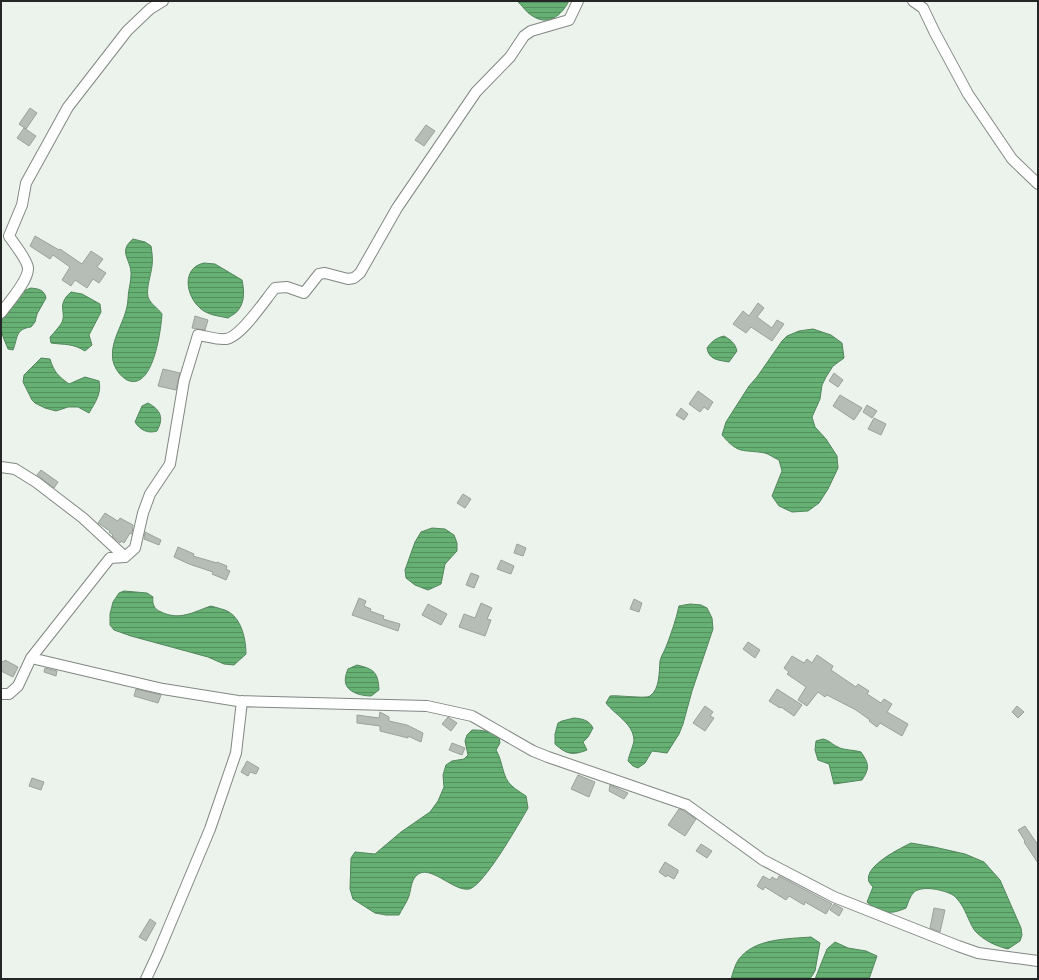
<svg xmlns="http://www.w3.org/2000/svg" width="1039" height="980" font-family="Mulish,sans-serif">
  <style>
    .water { fill: url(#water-rules); stroke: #52875c }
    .building { fill: #b6bdb6; stroke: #9ba29b }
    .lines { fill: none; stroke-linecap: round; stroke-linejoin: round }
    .minor-casing { stroke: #818882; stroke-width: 12 }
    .minor { stroke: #fff; stroke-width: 10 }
  </style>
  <defs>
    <pattern id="water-rules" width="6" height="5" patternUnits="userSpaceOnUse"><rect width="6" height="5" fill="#66b074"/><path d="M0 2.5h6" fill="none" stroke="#548f5f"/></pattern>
  </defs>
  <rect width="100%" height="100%" fill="#ecf3ed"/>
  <path class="water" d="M 517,1 L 569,1 C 561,16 548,27 531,15 C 526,12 522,5 517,1 Z
    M 133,239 L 145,242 L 151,246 C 152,253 153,259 152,266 C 151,275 146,288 148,297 C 151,305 158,308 162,314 C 161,330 153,392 127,380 C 120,376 115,369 113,361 C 109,339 127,321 128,299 C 128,291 131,283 131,275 C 132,260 117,252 133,239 Z
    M 204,263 L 215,264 L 242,280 C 244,289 245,301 239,309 C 237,313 232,315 228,318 C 219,316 207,315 200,308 C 186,296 181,268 204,263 Z
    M 31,288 C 38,289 44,289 46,298 L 37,314 L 35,322 L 31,327 C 15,329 18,338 13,350 L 8,349 C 5,341 0,332 1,324 C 3,312 19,291 31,288 Z
    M 71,292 L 82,294 L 100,304 L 101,312 L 89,335 L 92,345 L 85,351 C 72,343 65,345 51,343 L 50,337 C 54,333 58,328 61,324 C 68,312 55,306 71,292 Z
    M 813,329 L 831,335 L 842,343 L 844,358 L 833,366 L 826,377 L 822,385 L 820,399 L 812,417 L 815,427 L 826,439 L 837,456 L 838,468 L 828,489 L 819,503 L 808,511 L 792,512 L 779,506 L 772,496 L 782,471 L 779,460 C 774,458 769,454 765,453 C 742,449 739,455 722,435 L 726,422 L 749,386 L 757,377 L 782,341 L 787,336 L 799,331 Z
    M 724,336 C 731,340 735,343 737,351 L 729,362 C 718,360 709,360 707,348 C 712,341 716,338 724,336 Z
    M 41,358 L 50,359 C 54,372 58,376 69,384 L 85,377 L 99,381 C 102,393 95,403 89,413 L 78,407 L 68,407 L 56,411 L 45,408 L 35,403 L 32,400 L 23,382 L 24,375 Z
    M 148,403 C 161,410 164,418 157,431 C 148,434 140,430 135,422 L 142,406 Z
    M 432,528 L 445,529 L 454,535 L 457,543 L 457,551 L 445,564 L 441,584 L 428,590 L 415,585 L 406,578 L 405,570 L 415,542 L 421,532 Z
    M 124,591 L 147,593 L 153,597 C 152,604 154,609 161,612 C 180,621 193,612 211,606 C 217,608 224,609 229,612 C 242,620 246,640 246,654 L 234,665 L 224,664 L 208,657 L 131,636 L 114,630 L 110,625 L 110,614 L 113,602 L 119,593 Z
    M 690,604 L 701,605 L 707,608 L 712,618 L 713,629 L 692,691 L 683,724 L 679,734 L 667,753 L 652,751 L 645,763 L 638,768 L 633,766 L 628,761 C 629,755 634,744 634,740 C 633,723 615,715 606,703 L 610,696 C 619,695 646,699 650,696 C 660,689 659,672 660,661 C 661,656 664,652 666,647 C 671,634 676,620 679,606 Z
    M 357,665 C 374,669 378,672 379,690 C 376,692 373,695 371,696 C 367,696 361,695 358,694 C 344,689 343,681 348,669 Z
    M 574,718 C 583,719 589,720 593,728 L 588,737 L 583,742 L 587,750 C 572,756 566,754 555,744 L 555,734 L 558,723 L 562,721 Z
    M 472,730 C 483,730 489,731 499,737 L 500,743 L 496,750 C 503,761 502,778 512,786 C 516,790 522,793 526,796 L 528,808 C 520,822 483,887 469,889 C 453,892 429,862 416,876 C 411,881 411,890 409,896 C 407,902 402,909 399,915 L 386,915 L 375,913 L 353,899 L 350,889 L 351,858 L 355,852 L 375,854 L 401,832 L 430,812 L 438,801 L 444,787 L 443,775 L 446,765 L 452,761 L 464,759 L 468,755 L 465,741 L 467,735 Z
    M 823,739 C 831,741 831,744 838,747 C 842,750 855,750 861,752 C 869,764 870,768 862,780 L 834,784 L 829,764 L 818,760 L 815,750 L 816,741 Z
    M 911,843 L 934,847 L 965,854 L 984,862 L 1000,880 L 1021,928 L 1022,935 L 1020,941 L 1008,949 C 996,946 985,941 976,932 C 971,927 966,911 961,904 C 959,901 956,897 953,895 C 944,890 923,885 914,892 C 910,896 908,903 906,908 C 890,915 881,914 867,902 L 873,887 C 871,885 870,883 869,882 C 863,866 901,848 911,843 Z
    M 811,937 L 820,943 L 815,971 L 810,979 L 731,979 C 733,973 735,964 739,959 C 755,938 788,939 811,937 Z
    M 835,942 L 848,948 L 866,951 L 877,956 L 869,979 L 815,979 L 827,949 Z"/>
  <path class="building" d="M 30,108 L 37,113 L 26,129 L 19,124 Z
    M 426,125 L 435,131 L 424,146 L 415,140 Z
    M 24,128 L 36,136 L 29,146 L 17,138 Z
    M 35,236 L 59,250 L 60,249 L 82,264 L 91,251 L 103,259 L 97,267 L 106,273 L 99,283 L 93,279 L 87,288 L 75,280 L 71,286 L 62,280 L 70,267 L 53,255 L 50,259 L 30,246 Z
    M 758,303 L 764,308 L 757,317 L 772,328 L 777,320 L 784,324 L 772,341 L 751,327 L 746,333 L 733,324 L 743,311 L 749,316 Z
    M 195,316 L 208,320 L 205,330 L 192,328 Z
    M 163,369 L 180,373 L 176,390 L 158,386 Z
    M 834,373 L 843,380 L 838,387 L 829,381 Z
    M 698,391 L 713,402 L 708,410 L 704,407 L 700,412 L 689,404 Z
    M 840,395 L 862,408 L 854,420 L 833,406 Z
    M 867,405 L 877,411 L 872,418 L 863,412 Z
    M 681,408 L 688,414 L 684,420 L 676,415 Z
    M 874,418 L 886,424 L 881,435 L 868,429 Z
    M 41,470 L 58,482 L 54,488 L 37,475 Z
    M 463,494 L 471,499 L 465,508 L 457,503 Z
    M 105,513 L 116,520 L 118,521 L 120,518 L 133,525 L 132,534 L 130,533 L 124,543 L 121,541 L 120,543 L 112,536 L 113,535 L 109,532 L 110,531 L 98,523 Z
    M 145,532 L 161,540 L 159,545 L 144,539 Z
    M 517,544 L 526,548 L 523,556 L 514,553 Z
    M 178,547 L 194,554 L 193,556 L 217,563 L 217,562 L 227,566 L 226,569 L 230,571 L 226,580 L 212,574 L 213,572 L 189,564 L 174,557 Z
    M 501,560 L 514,566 L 511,574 L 497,569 Z
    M 471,573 L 479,576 L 474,588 L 466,585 Z
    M 359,598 L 366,601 L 364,606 L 371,609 L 370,611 L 384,616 L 383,619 L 400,624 L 398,631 L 352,615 Z
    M 634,599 L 642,603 L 639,612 L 630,609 Z
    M 481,603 L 492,608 L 487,619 L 491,620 L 485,636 L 459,627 L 464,614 L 475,618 Z
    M 428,604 L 447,614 L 441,625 L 422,615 Z
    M 748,642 L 760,650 L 755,658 L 743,649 Z
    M 817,655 L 833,666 L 831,670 L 856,687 L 858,684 L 869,691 L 867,694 L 881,703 L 884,699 L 892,704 L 887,712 L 908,724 L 902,736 L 880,723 L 877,727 L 869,721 L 870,720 L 856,710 L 827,695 L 825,697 L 818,692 L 807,706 L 798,700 L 806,687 L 787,674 L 789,672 L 784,668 L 792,656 L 804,663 L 807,659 L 812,663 Z
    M 5,660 L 18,667 L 13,677 L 1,671 L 1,661 L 4,662 Z
    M 45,668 L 57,671 L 56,676 L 44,672 Z
    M 136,689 L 161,695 L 158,703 L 134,696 Z
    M 777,689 L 802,705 L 794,716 L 781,707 L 780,708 L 769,701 Z
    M 705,706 L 713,712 L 710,716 L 714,718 L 705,731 L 693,723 Z
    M 1017,706 L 1024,712 L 1018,718 L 1012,712 Z
    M 380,712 L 389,717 L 389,721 L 407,725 L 423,733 L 421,742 L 408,736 L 408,738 L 380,731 L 380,726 L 357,723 L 357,715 L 379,718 Z
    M 448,717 L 457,723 L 451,731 L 442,724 Z
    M 452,743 L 465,748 L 462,755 L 449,750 Z
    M 247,761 L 259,768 L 256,774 L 250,772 L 248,776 L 241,772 Z
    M 578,775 L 595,782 L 589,797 L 571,789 Z
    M 32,778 L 44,782 L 41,790 L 29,786 Z
    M 610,785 L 628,793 L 624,799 L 609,791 Z
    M 679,809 L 684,811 L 696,819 L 685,836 L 668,825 Z
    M 1025,826 L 1038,845 L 1038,863 L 1024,842 L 1025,841 L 1018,830 Z
    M 701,844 L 712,851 L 707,858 L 696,851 Z
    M 665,862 L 678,870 L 678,872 L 674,879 L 667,875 L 666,877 L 659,872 Z
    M 763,876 L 770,880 L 772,877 L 777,880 L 779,876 L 832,904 L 826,914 L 805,902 L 804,905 L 789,896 L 786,900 L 765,887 L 763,890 L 757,886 Z
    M 834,904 L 843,909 L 839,916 L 830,910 Z
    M 934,908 L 945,910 L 940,932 L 930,928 Z
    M 150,919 L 156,923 L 146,941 L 139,937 Z"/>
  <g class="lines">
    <defs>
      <path id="minor" d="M 913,1 L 923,8 L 935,33 L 968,94 L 1012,159 L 1038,184
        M 1,313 C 8,303 29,280 28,268 C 27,259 14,244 9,236 L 22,205 L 26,183 L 68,107 L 127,31 L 150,9 L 163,1
        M 1,467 L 15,469 L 36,482 L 83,518 L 125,557 L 110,558 L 31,658 L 18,686 L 9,694 L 1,694
        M 125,557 L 135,548 L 143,513 L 150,494 L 170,464 L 184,381 L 198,335 C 206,336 217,340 226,339 C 241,337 265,300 275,288 L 287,287 L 304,293 L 319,274 L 325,273 L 348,279 L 354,278 L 360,273 L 397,208 L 476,92 L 510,57 L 524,36 L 531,31 L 569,20 L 578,1
        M 31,658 L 163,689 L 238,701 L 427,706 L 472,716 L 533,751 L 548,757 L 687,805 L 763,860 L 834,897 L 958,946 L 978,953 L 1038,961
        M 146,979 L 158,953 L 210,829 L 236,753 L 242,701"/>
    </defs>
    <use href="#minor" class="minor-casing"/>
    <use href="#minor" class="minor"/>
  </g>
  <rect width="1039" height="980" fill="none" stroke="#232624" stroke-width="4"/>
</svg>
